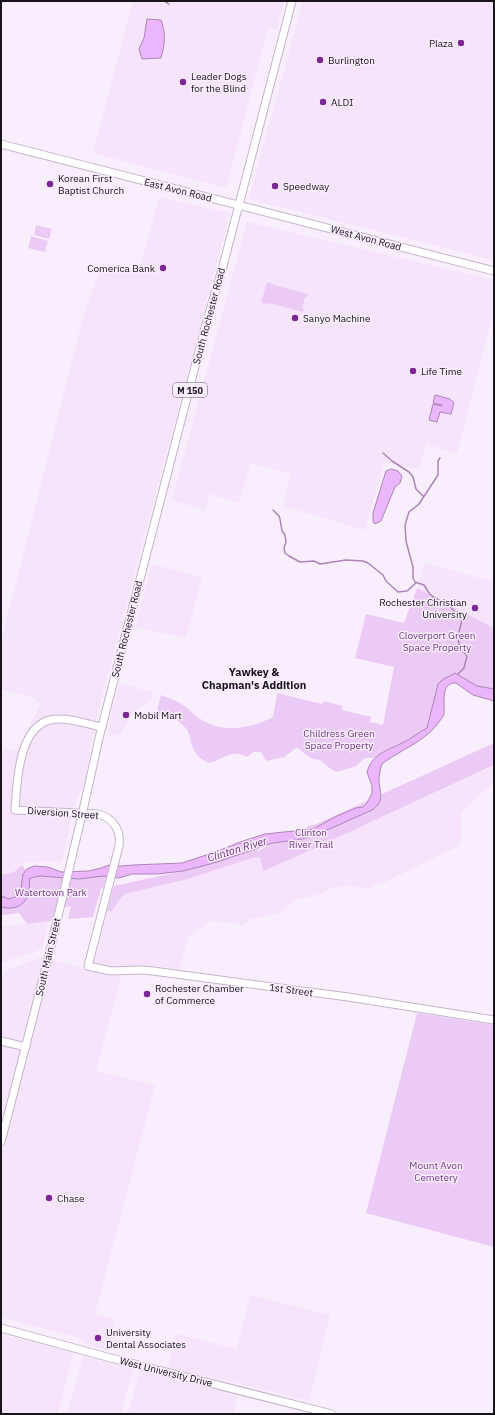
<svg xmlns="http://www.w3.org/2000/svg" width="495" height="1415" font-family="'IBM Plex Sans',sans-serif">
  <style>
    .built { fill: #f6e3fc }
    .green { fill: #ebcbf6 }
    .water { fill: #ebb6fc; stroke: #ac85b8 }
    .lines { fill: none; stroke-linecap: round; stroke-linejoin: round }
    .stream { stroke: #ac85b8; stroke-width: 1.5 }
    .secondary-casing { stroke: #c5b4cb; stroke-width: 9 }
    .primary-casing { stroke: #c5b4cb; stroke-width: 9 }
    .secondary { stroke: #fff; stroke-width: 7 }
    .primary { stroke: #fff; stroke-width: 7 }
    .primary-bridge-casing { stroke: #c5b4cb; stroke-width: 9; stroke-linecap: butt }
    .primary-bridge { stroke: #fff; stroke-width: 7 }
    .poi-dot { fill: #7d2796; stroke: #f9eefd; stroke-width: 1.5 }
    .labels { text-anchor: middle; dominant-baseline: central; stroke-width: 3; stroke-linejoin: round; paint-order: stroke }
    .shield { fill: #f9eefd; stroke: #5c545e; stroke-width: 1 }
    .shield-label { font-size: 9px; font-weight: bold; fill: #18121a }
    .poi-label { font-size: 10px; fill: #18121a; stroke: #f9eefd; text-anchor: start }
    .street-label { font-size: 10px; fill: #18121a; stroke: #f9eefd }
    .park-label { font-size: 10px; fill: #743688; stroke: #f9eefd }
    .neighbourhood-label { font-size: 11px; font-weight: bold; fill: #18121a; stroke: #f9eefd }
    .water-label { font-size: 11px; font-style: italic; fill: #6f3082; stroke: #f9eefd }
  </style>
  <rect width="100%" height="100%" fill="#f9eefd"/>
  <path class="built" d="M 133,1 L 154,1 L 170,5 L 171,1 L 284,1 L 277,29 L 268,28 L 226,188 L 93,153 Z
    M 303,1 L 494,1 L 494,260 L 249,199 Z
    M 159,197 L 230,213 L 96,719 L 84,785 L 76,800 L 62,861 L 26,862 L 14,872 L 1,875 L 1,748 L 16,751 L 40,705 L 35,698 L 1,689 L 1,642 L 83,318 L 102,262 L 139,272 Z
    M 247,222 L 494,280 L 494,309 L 457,454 L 426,444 L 419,469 L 384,462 L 365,530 L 283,506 L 291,474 L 250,463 L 239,503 L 210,494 L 205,510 L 172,500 Z
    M 425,563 L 488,580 L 494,578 L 494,628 L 417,588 Z
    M 152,564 L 202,577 L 186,638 L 135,627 Z
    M 119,683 L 152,692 L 152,699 L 133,712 L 121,734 L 109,736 L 109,725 Z
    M 494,766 L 494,782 L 461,812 L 461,845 L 381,884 L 375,884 L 371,889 L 349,886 L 332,887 L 322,894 L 298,899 L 277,914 L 250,919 L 242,926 L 235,923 L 210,921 L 189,936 L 179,969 L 146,965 L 117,969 L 94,964 L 107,911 L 112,910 L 122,895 L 188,879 L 255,857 L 260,857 L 264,870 L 300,855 Z
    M 49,920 L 42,949 L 1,963 L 1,927 Z
    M 42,957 L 121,978 L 96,1071 L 155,1085 L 95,1314 L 115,1319 L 107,1350 L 88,1345 L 77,1337 L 1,1318 L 1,982 L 3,973 L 5,971 Z
    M 250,1295 L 330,1315 L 309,1401 L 228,1381 L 168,1368 L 177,1334 L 237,1349 Z
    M 1,1334 L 73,1353 L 58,1414 L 1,1414 Z
    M 83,1356 L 133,1369 L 121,1414 L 67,1414 Z
    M 140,1370 L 238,1395 L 233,1414 L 128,1414 Z"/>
  <path class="green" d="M 36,225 L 52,229 L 49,239 L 34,235 Z
    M 31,236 L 48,241 L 45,252 L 28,248 Z
    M 267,282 L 273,284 L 273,285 L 308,294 L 307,297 L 305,297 L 302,308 L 304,309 L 303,312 L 269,303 L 268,304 L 261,303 Z
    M 417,588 L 494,628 L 494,689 L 477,686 L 455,673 L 453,674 L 438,684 L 427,728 L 402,743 L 385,751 L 375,758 L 365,758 L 356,766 L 337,772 L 332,770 L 320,760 L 313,759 L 305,754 L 298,748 L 295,749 L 284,757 L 267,761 L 264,758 L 262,753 C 254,750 252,753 247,757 C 233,748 222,760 209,763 C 200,760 193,752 191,742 C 190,738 189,734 187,730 C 181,721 165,712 155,718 L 161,695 C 169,698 178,701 186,707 C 191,711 196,717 202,720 C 225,734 251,728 273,717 L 277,693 L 322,704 L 324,701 L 343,706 L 342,710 L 371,717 L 370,722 L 383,725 L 394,667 L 355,658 L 366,614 L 404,623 Z
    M 494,743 L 494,765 L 300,855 L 263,871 L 260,857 L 252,858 L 188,879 L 125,894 L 122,896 L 112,911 L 107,911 L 114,886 L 173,873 L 207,863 L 256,846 L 258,851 L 311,825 L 314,825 Z
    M 22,865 L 27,872 L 36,876 L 81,875 L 108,870 L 103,888 L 101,888 L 93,917 L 68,919 L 71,906 L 59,908 L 56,920 L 27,924 L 19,913 L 1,915 L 1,875 L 14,872 Z
    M 417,1013 L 494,1025 L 494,1247 L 366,1213 Z"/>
  <path class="water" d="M 147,19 L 161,20 C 166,34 165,43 161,58 L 142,59 L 139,49 L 144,38 Z
    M 435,395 L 450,399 L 454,403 L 451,414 L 440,412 L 437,422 L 429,420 L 433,404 L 442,406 L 442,405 L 433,403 Z
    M 391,469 L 398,471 L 402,476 L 400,483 L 395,487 L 381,521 L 375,524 L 373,522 L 373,513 L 386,471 Z
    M 455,673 L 477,686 L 494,689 L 494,701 L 473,695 L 456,683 C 440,682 445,704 444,714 C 443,717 441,719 439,722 C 428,738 408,747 392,757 C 388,760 385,761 382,764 C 380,769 379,775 379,781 C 380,794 385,801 372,810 L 316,835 L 302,839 L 273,843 L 214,863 L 183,871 L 157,874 L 132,874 L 119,878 L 103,876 L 79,879 L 41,876 L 34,877 L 29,879 C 32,899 21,912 1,907 L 1,896 L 9,899 L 18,896 L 21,889 L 23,874 L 27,869 L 34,866 L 48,867 L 61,872 L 89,871 L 101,868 L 109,865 L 121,866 L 133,865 L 182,863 L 218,851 L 243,841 L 265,834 L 313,829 L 337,816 L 356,808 L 363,807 L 367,803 L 372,793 L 372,786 L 367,772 C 372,754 388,750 402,743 C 411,739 419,732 427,728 L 438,684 L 442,680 Z"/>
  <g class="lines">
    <path class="stream" d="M 164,1 L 169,4
      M 383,453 L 392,461 L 409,472 L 413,477 L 416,489 L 423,496
      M 440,458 L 438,461 L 438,475 L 419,504 L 409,512 L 405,525 L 406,541 L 413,567 L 413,578 L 415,582 L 424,585 L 429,593 L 433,597 L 449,605 L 462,620 C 458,637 454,642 467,656 L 464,668 L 458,674
      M 273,510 L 279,516 L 280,519 L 282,531 L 285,535 L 286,542 L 284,548 L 285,553 L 289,556 L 300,562 L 314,561 L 320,564 L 346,560 L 363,561 L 368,563 L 383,575 L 386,581 L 398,592 L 407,591 L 416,583"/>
    <defs>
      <path id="secondary" d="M 1,144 L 494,271
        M 102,727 C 88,724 73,719 59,719 C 18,718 17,782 15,810 L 98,814 C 114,818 121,831 119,846 L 88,966 L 111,971 L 141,970 L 153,971 L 348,997 L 494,1020
        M 1,1041 L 26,1047
        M 1,1328 L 107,1357 L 332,1414"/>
      <path id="primary" d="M 84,806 L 100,734 L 206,324 L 223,266 L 292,1
        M 1,1142 L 47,963"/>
    </defs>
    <use href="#secondary" class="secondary-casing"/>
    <use href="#primary" class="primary-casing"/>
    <use href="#secondary" class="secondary"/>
    <use href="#primary" class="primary"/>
    <defs>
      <path id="primary-bridge" d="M 47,963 L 84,806"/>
    </defs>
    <use href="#primary-bridge" class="primary-bridge-casing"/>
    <use href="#primary-bridge" class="primary-bridge"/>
  </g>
  <g class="poi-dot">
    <circle cx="461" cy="43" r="4"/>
    <circle cx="320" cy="60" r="4"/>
    <circle cx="183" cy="82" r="4"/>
    <circle cx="323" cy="102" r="4"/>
    <circle cx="50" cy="184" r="4"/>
    <circle cx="275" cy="186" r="4"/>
    <circle cx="163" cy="268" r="4"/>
    <circle cx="295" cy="318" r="4"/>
    <circle cx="413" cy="371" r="4"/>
    <circle cx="475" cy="608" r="4"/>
    <circle cx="126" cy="715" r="4"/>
    <circle cx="147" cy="994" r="4"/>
    <circle cx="49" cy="1198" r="4"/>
    <circle cx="98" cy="1338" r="4"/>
  </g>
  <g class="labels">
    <rect class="shield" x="173" y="383" width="34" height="14" rx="3"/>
    <g class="shield-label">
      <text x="190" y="390">M 150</text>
    </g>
    <g class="poi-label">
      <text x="453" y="43" text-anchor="end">Plaza</text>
      <text x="328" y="60">Burlington</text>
      <text x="191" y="76">Leader Dogs<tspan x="191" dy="12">for the Blind</tspan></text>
      <text x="331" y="102">ALDI</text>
      <text x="58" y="178">Korean First<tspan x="58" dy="12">Baptist Church</tspan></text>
      <text x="283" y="186">Speedway</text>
      <text x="155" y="268" text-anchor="end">Comerica Bank</text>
      <text x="303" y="318">Sanyo Machine</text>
      <text x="421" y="371">Life Time</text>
      <text x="467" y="602" text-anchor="end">Rochester Christian<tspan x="467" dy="12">University</tspan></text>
      <text x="134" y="715">Mobil Mart</text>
      <text x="155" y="988">Rochester Chamber<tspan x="155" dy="12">of Commerce</tspan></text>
      <text x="57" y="1198">Chase</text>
      <text x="106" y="1332">University<tspan x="106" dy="12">Dental Associates</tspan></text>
    </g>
    <g class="street-label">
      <text transform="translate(178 190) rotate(14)">East Avon Road</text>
      <text transform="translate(366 238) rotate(15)">West Avon Road</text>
      <text transform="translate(209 316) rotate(-75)">South Rochester Road</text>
      <text transform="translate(127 629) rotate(-76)">South Rochester Road</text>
      <text transform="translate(63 813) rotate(4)">Diversion Street</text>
      <text transform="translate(48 957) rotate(-77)">South Main Street</text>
      <text transform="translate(291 990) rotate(8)">1st Street</text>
      <text transform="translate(166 1372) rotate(14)">West University Drive</text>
    </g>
    <g class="park-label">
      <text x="437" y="635">Cloverport Green<tspan x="437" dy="12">Space Property</tspan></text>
      <text x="339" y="733">Childress Green<tspan x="339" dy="12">Space Property</tspan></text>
      <text x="311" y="832">Clinton<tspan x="311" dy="12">River Trail</tspan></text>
      <text x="51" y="892">Watertown Park</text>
      <text x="436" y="1165">Mount Avon<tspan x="436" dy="12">Cemetery</tspan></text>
    </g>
    <g class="neighbourhood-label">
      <text x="254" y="672">Yawkey &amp;<tspan x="254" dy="13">Chapman's Addition</tspan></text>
    </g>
    <g class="water-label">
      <text transform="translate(237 849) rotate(-17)">Clinton River</text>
    </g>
  </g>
  <rect width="495" height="1415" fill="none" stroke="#18121a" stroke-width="4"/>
</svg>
